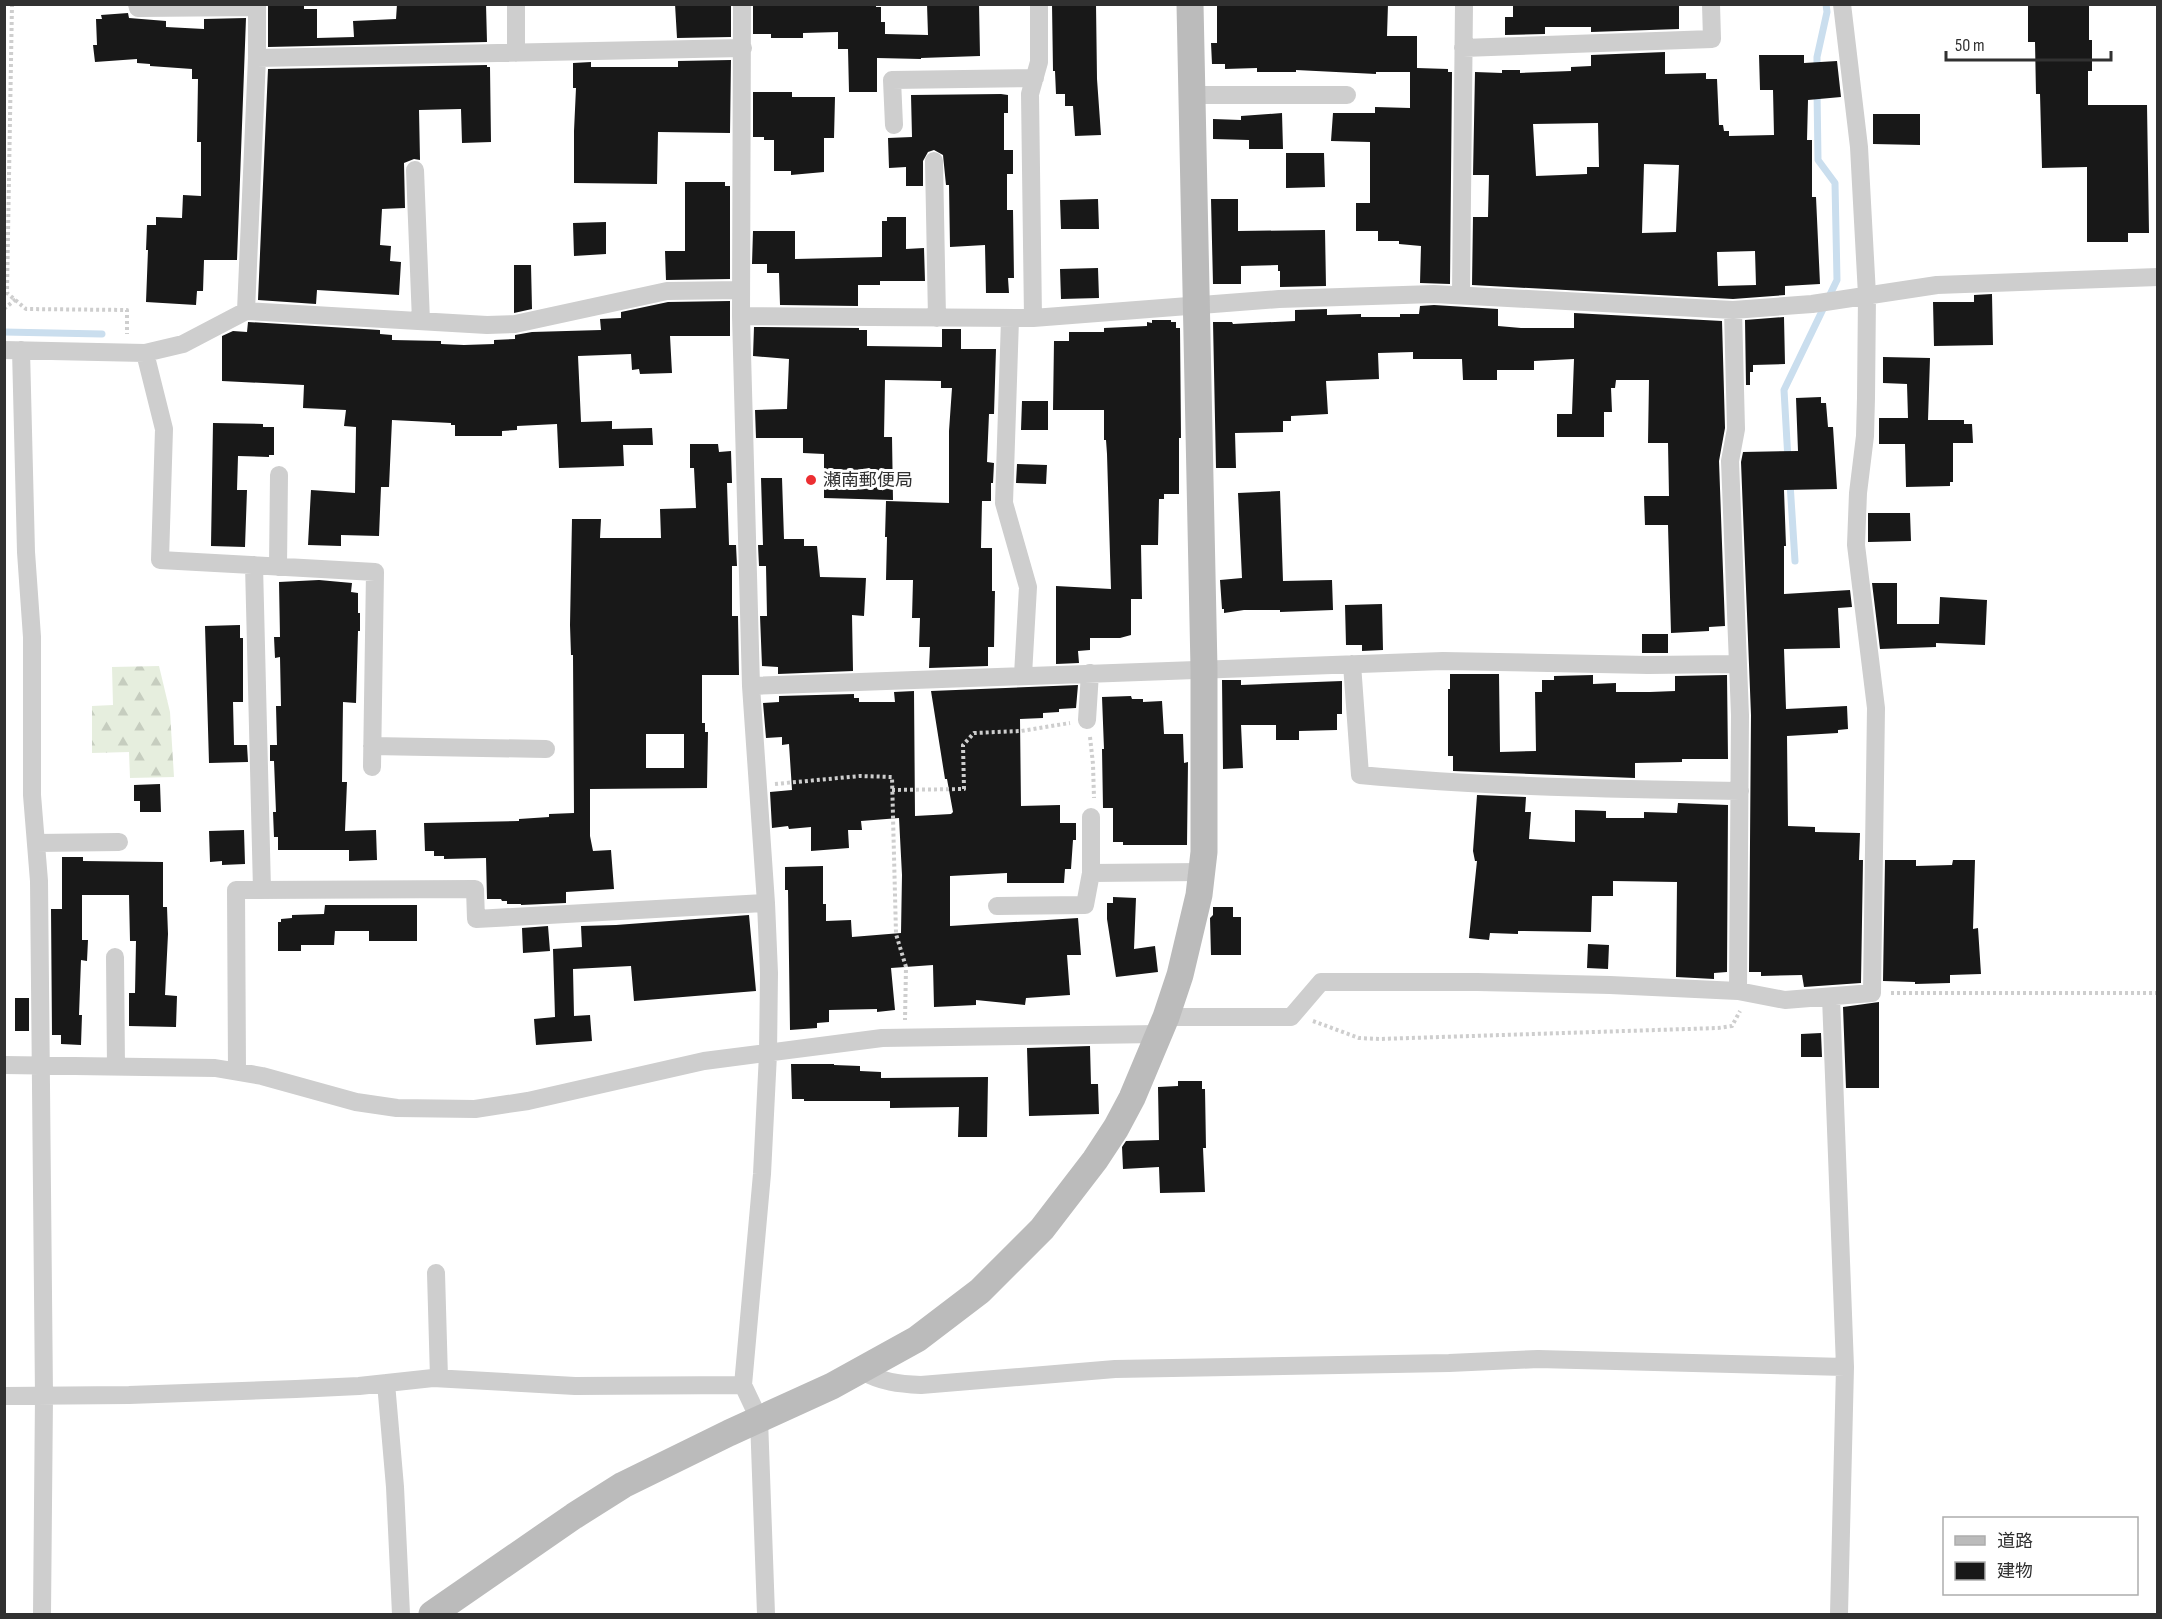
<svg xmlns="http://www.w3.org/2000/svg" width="2162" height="1619" font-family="'Sofia Sans Condensed','Noto Sans JP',sans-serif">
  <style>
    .forest { fill: url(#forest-firs) }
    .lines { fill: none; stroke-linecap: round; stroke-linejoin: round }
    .stream { stroke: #cadeee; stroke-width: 7 }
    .building { fill: #181818; fill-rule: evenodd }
    .path { stroke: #cecece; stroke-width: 4; stroke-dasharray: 3 3; stroke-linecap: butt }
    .street { stroke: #cecece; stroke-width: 18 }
    .secondary { stroke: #bbb; stroke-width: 27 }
    .poi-dot { fill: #ec2e32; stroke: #fff; stroke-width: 2 }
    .labels { text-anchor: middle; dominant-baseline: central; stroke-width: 6; stroke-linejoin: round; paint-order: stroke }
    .poi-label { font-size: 18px; fill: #313131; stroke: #fff; text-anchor: start }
  </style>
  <defs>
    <pattern id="forest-firs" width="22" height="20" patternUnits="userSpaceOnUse" patternTransform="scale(1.5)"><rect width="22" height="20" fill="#e6eede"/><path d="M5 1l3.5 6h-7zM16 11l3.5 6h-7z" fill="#c6cdbf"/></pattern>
  </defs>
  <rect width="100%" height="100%" fill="#fff"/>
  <path class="forest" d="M 159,666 L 170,712 L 174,777 L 130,778 L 129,752 L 92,753 L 92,706 L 113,705 L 112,667 Z"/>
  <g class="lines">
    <path class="stream" d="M 1817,70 L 1817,57 L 1827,12 L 1826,4
      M 4,332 L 102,334
      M 1788,460 L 1784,390 L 1837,280 L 1835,183 L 1818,160 L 1817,90
      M 1790,483 L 1795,561"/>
  </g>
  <path class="building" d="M 268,4 L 304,4 L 304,9 L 317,9 L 317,38 L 354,37 L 353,21 L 396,19 L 397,4 L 486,4 L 487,42 L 268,47 Z
    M 675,4 L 731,4 L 731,37 L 677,38 Z
    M 753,4 L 876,4 L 876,7 L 881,7 L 881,22 L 885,22 L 885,34 L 928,35 L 927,4 L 979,4 L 980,56 L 921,58 L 921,59 L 877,58 L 877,92 L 849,92 L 848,49 L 838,49 L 838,32 L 803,33 L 803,38 L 771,38 L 771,34 L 753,34 Z
    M 1052,4 L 1096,4 L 1097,79 L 1101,135 L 1075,136 L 1073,106 L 1065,106 L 1065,94 L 1056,94 L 1055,71 L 1053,71 Z
    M 1217,4 L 1388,4 L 1387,36 L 1417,36 L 1417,68 L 1448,69 L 1448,72 L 1452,72 L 1450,284 L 1420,283 L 1421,246 L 1399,244 L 1399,241 L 1378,241 L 1378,231 L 1356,231 L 1356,203 L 1370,203 L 1370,142 L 1331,141 L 1333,113 L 1375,113 L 1375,107 L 1410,108 L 1410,72 L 1376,72 L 1376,74 L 1296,70 L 1296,72 L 1257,72 L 1257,68 L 1225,69 L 1225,64 L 1212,64 L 1211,43 L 1217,43 Z
    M 1513,4 L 1679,4 L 1679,29 L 1591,32 L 1591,27 L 1545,27 L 1545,34 L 1505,35 L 1505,17 L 1513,17 Z
    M 2028,4 L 2089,4 L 2089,40 L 2092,40 L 2092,71 L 2088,71 L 2088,105 L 2147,105 L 2149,233 L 2128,233 L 2128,242 L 2087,242 L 2087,167 L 2042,168 L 2040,94 L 2036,94 L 2035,42 L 2028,42 Z
    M 128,13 L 129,18 L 166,21 L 166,27 L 204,29 L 204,19 L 246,18 L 237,260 L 204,260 L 203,291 L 197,291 L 196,305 L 146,302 L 148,250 L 146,250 L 147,225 L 156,225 L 156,217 L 182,218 L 183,195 L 201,196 L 201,142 L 197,142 L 198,79 L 192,79 L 192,69 L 150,66 L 150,64 L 137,63 L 137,59 L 95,62 L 93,45 L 97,45 L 96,19 L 102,19 L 101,15 Z
    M 1665,52 L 1665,74 L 1706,73 L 1706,79 L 1717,79 L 1719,125 L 1723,125 L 1724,131 L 1729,131 L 1729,136 L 1774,135 L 1773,90 L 1760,90 L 1759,55 L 1804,55 L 1804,63 L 1837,61 L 1841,97 L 1808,100 L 1807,140 L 1812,140 L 1812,197 L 1816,197 L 1820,284 L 1785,286 L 1785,295 L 1733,299 L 1472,285 L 1473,217 L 1488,217 L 1489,175 L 1473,175 L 1475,72 L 1502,73 L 1502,70 L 1520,70 L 1520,73 L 1571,71 L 1571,67 L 1591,66 L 1591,55 ZM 1598,123 L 1599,167 L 1587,167 L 1587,174 L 1536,176 L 1533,124 ZM 1644,164 L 1679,165 L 1676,232 L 1642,233 ZM 1755,251 L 1756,285 L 1718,286 L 1717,252 Z
    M 731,60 L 730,133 L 658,132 L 657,184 L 574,183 L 574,131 L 576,88 L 573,88 L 573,63 L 591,62 L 591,67 L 678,67 L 678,61 Z
    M 487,65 L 487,67 L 490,67 L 491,142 L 462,143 L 461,109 L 419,110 L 420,160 L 414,159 L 404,163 L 405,208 L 382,209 L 380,245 L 391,246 L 390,261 L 401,262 L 399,295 L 317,290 L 316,304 L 258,300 L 268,69 Z
    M 753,92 L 792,92 L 792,97 L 835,97 L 834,138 L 824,138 L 824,172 L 791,175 L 791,171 L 774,171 L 774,140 L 764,140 L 764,137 L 753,137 Z
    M 1001,94 L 1008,95 L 1008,113 L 1004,113 L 1004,150 L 1013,150 L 1013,174 L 1007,174 L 1007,210 L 1013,210 L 1014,278 L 1008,278 L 1009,293 L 986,293 L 985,245 L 950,247 L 949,185 L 946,185 L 943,155 L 934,150 L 928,152 L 923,161 L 923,186 L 906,186 L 906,167 L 889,168 L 888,138 L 912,137 L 911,95 Z
    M 1282,113 L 1283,149 L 1249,149 L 1249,140 L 1213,139 L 1213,119 L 1241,120 L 1241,116 Z
    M 1873,114 L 1920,114 L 1920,145 L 1873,144 Z
    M 1286,153 L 1324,153 L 1325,187 L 1286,188 Z
    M 685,182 L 725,182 L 725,186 L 730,186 L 730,279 L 666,280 L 665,251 L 685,251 Z
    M 1098,199 L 1099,229 L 1061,229 L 1060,200 Z
    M 1211,199 L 1238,199 L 1238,231 L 1325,230 L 1326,286 L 1280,287 L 1280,271 L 1278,271 L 1278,265 L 1241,266 L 1241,284 L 1213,284 Z
    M 887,217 L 906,217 L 906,249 L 924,248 L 925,281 L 880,281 L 880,285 L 858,285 L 858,306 L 780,305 L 779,273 L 767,273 L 767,264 L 752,264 L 753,231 L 795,231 L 795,259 L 882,257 L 882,221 L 887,221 Z
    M 606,222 L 606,254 L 574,256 L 573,223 Z
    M 514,265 L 531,265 L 532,309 L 514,313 Z
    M 1098,268 L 1099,298 L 1061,299 L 1060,269 Z
    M 1992,294 L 1993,345 L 1934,346 L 1933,302 L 1974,302 L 1974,295 Z
    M 730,301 L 730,336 L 670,336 L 672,373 L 640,374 L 639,369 L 632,370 L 631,354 L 578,356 L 581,422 L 612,421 L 612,429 L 652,428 L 653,445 L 623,445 L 624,466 L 559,468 L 557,424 L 517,426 L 517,430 L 502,431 L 502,436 L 455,436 L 455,425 L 451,425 L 451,423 L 392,420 L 389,487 L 381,487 L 379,536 L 341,535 L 341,546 L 308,545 L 311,490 L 355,493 L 356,427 L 344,426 L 346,410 L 303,408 L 304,385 L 222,381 L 222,336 L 233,331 L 247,332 L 248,322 L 380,330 L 380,334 L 392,335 L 392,340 L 441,341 L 441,344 L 464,345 L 494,344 L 494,340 L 515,339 L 515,335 L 532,332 L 601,330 L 600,319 L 621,318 L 621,312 L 668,302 Z
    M 1434,305 L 1498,309 L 1498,326 L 1521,328 L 1574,328 L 1574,313 L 1722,321 L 1725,428 L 1719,461 L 1725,626 L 1709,627 L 1709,631 L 1671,633 L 1668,525 L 1645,525 L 1644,496 L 1669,496 L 1668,443 L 1648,443 L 1649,380 L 1616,380 L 1615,388 L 1611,388 L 1612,412 L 1604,412 L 1604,437 L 1557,437 L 1557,414 L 1572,414 L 1574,359 L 1534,361 L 1534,370 L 1497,370 L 1497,380 L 1463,380 L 1462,359 L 1413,359 L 1413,352 L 1378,353 L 1379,379 L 1326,381 L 1328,414 L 1291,416 L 1291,421 L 1283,421 L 1283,432 L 1235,433 L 1236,468 L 1216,468 L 1213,322 L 1232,322 L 1233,324 L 1295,321 L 1295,310 L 1327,309 L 1327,315 L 1361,314 L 1361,317 L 1400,317 L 1400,314 L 1419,314 L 1420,306 Z
    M 1784,317 L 1785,364 L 1753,365 L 1753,372 L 1750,372 L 1750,385 L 1746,385 L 1745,320 Z
    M 1152,320 L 1171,320 L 1171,322 L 1176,322 L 1176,328 L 1180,328 L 1181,438 L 1179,438 L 1179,494 L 1164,494 L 1164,499 L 1159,499 L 1158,545 L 1141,545 L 1142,599 L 1131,599 L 1131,635 L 1120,638 L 1090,638 L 1090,650 L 1078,651 L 1079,663 L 1056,664 L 1056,586 L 1111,589 L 1107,454 L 1106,440 L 1104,440 L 1104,410 L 1053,410 L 1054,341 L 1069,341 L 1069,332 L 1104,332 L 1104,328 L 1147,326 L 1147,322 L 1152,323 Z
    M 754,327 L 859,328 L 859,330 L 867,330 L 867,346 L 942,347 L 942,329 L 961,329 L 961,349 L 996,349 L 994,414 L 989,414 L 987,462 L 994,463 L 993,483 L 991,483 L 991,501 L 982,501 L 981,548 L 992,548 L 992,591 L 995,591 L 994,647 L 988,647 L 988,666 L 929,668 L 930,647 L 919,647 L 920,618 L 912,618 L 913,580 L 886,580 L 887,537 L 885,537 L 886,501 L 949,503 L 949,431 L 952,388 L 941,388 L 941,381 L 885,380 L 884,437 L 892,437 L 893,500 L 824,498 L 824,454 L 803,453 L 803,438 L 756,438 L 755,410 L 787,409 L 789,359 L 753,356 Z
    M 1883,357 L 1930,358 L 1928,420 L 1964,420 L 1964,424 L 1972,424 L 1973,443 L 1953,443 L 1953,482 L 1950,482 L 1950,486 L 1906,487 L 1905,444 L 1879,444 L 1879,418 L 1908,418 L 1907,384 L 1883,383 Z
    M 1821,397 L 1821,403 L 1826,403 L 1828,427 L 1833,427 L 1837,489 L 1784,490 L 1786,546 L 1784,546 L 1784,594 L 1850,590 L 1852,607 L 1838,608 L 1840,648 L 1784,649 L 1786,709 L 1847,706 L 1848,729 L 1838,730 L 1838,733 L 1787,736 L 1788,826 L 1815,827 L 1815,832 L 1860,833 L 1859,860 L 1863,860 L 1861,983 L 1804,987 L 1802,975 L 1761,976 L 1761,972 L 1749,972 L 1751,715 L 1741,462 L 1743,452 L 1798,451 L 1796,398 Z
    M 1022,401 L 1048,401 L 1048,430 L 1021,430 Z
    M 213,423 L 263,424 L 263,427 L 274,427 L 274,455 L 269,455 L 269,457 L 238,456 L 237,490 L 247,490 L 245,547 L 211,546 Z
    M 690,444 L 718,444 L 719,452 L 731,451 L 732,483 L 727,483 L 729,545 L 736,545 L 737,566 L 732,566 L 732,616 L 738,616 L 739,675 L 702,675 L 702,723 L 705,723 L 705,732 L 708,732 L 707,788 L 590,789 L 590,836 L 593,851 L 611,850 L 614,889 L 566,892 L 566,903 L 521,905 L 521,904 L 507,904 L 507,901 L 502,901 L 501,899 L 487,899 L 486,858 L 444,859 L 444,856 L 434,856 L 434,851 L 425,851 L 424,823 L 519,821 L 519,819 L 549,817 L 549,814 L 574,813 L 573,655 L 571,655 L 570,625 L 572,519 L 601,519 L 600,538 L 661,538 L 660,509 L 696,508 L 694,468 L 690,468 ZM 646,734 L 684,734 L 684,768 L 646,768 Z
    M 1017,464 L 1047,465 L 1046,484 L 1016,483 Z
    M 761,478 L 782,478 L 784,539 L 804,539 L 804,546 L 817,546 L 820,577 L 866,578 L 864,616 L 852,615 L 853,671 L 778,674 L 778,667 L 762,666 L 760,616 L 767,616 L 766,566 L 759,566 L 758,545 L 763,545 Z
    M 1280,491 L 1283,581 L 1332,580 L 1333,610 L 1280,612 L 1280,610 L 1244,610 L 1224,613 L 1224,609 L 1222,609 L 1220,580 L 1242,578 L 1238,493 Z
    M 1868,513 L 1910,513 L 1911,541 L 1868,542 Z
    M 319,580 L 352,583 L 351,592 L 358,593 L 358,613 L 360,613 L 360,631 L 358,631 L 356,703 L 343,702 L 342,782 L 347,782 L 345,831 L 376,830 L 377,860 L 349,861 L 349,850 L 278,850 L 278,837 L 274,837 L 273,812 L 276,812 L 274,761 L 270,761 L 270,745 L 277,745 L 276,706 L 281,706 L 280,657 L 275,658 L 274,637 L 280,637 L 279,582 Z
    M 1872,583 L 1897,583 L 1897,624 L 1939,624 L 1940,597 L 1987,600 L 1985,645 L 1936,643 L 1936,647 L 1880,649 Z
    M 1382,604 L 1383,650 L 1362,651 L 1362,645 L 1346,645 L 1345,605 Z
    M 240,625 L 240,638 L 243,638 L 243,702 L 233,702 L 234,745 L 247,745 L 248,762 L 209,763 L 205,626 Z
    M 1642,634 L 1668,634 L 1668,653 L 1642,653 Z
    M 1450,674 L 1499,674 L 1500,752 L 1536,751 L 1535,692 L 1542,692 L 1542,680 L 1554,680 L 1554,676 L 1593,675 L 1593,684 L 1616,683 L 1616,692 L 1650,692 L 1675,691 L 1675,676 L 1727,675 L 1728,759 L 1682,759 L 1682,762 L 1635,763 L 1635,778 L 1453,771 L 1453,756 L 1448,756 L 1448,689 L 1450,689 Z
    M 1222,680 L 1241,680 L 1241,685 L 1342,681 L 1342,714 L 1337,714 L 1337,730 L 1299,731 L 1299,740 L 1276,740 L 1276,725 L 1241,725 L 1243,768 L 1223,769 Z
    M 1078,685 L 1076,708 L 1059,709 L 1059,712 L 1043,713 L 1043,718 L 1020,719 L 1021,806 L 1060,805 L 1060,823 L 1076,823 L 1076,840 L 1073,840 L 1071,869 L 1065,869 L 1064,883 L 1007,883 L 1007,873 L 950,876 L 950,926 L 1078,918 L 1081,955 L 1067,955 L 1070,995 L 1026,998 L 1025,1005 L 976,1000 L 976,1005 L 934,1007 L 933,965 L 891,968 L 895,1010 L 877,1012 L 877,1009 L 829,1010 L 829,1022 L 817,1023 L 817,1028 L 790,1030 L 788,890 L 785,890 L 785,867 L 823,866 L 823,904 L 826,904 L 826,921 L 851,920 L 852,937 L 901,933 L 902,875 L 899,818 L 861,821 L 862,830 L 848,830 L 849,848 L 811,851 L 811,827 L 789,829 L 788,826 L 772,828 L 770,792 L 792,790 L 789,744 L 782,745 L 782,737 L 766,738 L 763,703 L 779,702 L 779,696 L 854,694 L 854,698 L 859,698 L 859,702 L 895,702 L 894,692 L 914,691 L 915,816 L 951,814 L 953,812 L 947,779 L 945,779 L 931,691 Z
    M 1131,696 L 1132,699 L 1143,699 L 1143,702 L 1162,701 L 1164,734 L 1183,734 L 1184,763 L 1188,762 L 1187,845 L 1123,845 L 1123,842 L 1113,842 L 1113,808 L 1103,808 L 1102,749 L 1104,749 L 1102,697 Z
    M 160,784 L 161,812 L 140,812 L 140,801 L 134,801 L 134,785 Z
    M 1477,795 L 1526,797 L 1525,812 L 1531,812 L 1529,839 L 1575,842 L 1575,810 L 1606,811 L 1606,818 L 1644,818 L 1644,812 L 1677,813 L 1678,803 L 1728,805 L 1727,972 L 1714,973 L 1714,979 L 1676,977 L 1677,882 L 1613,881 L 1613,896 L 1592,896 L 1591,932 L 1518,931 L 1518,934 L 1490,933 L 1489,940 L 1469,938 L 1477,861 L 1475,861 L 1473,851 Z
    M 244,830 L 245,864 L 222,865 L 222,861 L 210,862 L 209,831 Z
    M 62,857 L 83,857 L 83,861 L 163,862 L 163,907 L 167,907 L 168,934 L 165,995 L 177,996 L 176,1027 L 129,1026 L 129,993 L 135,993 L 136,941 L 130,941 L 129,895 L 82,895 L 82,940 L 88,940 L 87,961 L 81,960 L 79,1015 L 82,1015 L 81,1045 L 61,1044 L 61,1035 L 52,1035 L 51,909 L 62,909 Z
    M 1885,860 L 1916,860 L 1916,866 L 1952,865 L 1953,860 L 1975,860 L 1973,929 L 1978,928 L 1981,974 L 1950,975 L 1950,983 L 1915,984 L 1915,982 L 1883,981 Z
    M 1113,897 L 1136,898 L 1134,949 L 1155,946 L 1158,972 L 1116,977 L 1107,919 L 1107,903 L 1113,903 Z
    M 325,905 L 417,905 L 417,941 L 369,941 L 369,931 L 335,931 L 334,945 L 301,945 L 301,951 L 278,951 L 278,922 L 281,922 L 281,919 L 292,918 L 292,915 L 324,914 Z
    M 1213,907 L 1233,907 L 1233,917 L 1241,917 L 1241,955 L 1211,955 L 1210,918 L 1213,915 Z
    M 749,915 L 756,991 L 634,1001 L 631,966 L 573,969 L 574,1016 L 590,1015 L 592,1041 L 536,1045 L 534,1019 L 555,1017 L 553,949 L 582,947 L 581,926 L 616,925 Z
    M 548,926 L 550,951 L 523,953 L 522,928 Z
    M 1588,944 L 1609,945 L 1608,969 L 1587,968 Z
    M 15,998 L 29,998 L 29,1031 L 15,1031 Z
    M 1879,1002 L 1879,1088 L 1846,1088 L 1843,1007 Z
    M 1821,1033 L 1822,1057 L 1801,1057 L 1801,1034 Z
    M 1090,1046 L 1091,1084 L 1098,1084 L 1099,1114 L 1029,1116 L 1027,1048 Z
    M 791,1064 L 834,1064 L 834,1065 L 860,1066 L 860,1071 L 881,1072 L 881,1078 L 988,1077 L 987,1137 L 958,1137 L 959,1107 L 890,1108 L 890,1101 L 804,1101 L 804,1099 L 792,1099 Z
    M 1178,1081 L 1202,1081 L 1202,1089 L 1205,1089 L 1206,1148 L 1203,1148 L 1205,1192 L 1160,1193 L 1159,1167 L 1123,1169 L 1122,1147 L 1126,1141 L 1159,1140 L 1158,1087 L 1178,1086 Z"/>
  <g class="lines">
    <path class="path" d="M 12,4 L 7,293 L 26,309 L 127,310 L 127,334
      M 4,309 L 16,299
      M 1090,737 L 1093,764 L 1094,798
      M 775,784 L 860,776 L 892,777 L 896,934 L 906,967 L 905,1020
      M 892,790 L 964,789 L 963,745 L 974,733 L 1021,731 L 1070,723
      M 1891,993 L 2158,993
      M 1313,1021 L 1359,1038 L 1379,1039 L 1718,1028 L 1732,1026 L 1740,1011"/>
    <path class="street" d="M 137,4 L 138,8 L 257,7
      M 516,4 L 516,53
      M 742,4 L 741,316 L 751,686 L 766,903 L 769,973 L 768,1054 L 762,1174 L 743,1385 L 759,1419 L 766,1614
      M 1463,48 L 1712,39 L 1711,4
      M 257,58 L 743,48
      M 1192,95 L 1347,95
      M 894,125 L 892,80 L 1035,78
      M 934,161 L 937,318
      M 415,170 L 421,321
      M 1461,294 L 1464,4
      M 1733,310 L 1736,429 L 1730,461 L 1740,715 L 1738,991
      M 246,311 L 257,58 L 257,4
      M 741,316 L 1033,318 L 1279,299 L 1434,294 L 1733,310 L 1812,304 L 1937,285 L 2158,277
      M 1033,318 L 1030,94 L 1039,62 L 1039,4
      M 1010,319 L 1004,503 L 1028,587 L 1023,675
      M 4,350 L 145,353 L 183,344 L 246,311 L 487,325 L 515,324 L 667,291 L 741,290
      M 21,350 L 26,552 L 32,637 L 32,795 L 39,881 L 44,1396 L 42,1614
      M 145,353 L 164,429 L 160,560 L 375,572 L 372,767
      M 254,565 L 262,890
      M 278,567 L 279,475
      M 1352,664 L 1360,775 C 1487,787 1613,789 1740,791
      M 751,686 L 1443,661 L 1648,665 L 1738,664
      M 1087,720 L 1090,673
      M 372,746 L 546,749
      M 36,843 L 119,842
      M 1091,873 L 1202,872
      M 997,906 L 1085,905 L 1091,873 L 1091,817
      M 115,957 L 116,1067
      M 1831,997 L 1845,1367 L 1839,1614
      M 1166,1017 L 1291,1017 L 1321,982 L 1477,982 L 1610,985 L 1738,991 L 1785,1000 L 1872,993 L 1876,708 L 1856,545 L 1858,493 L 1865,436 L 1866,398 L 1867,295 L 1859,147 L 1842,4
      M 4,1065 L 215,1068 L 262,1076 L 356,1102 L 397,1108 L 475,1109 L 528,1101 L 704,1061 L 882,1038 L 1159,1034
      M 237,1071 L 236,890 L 475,889 L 476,919 L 766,903
      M 436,1273 L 439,1378
      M 862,1371 C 881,1382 899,1384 921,1385 L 1115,1369 L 1449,1363 L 1538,1359 L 1845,1367
      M 386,1383 L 395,1487 L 401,1614
      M 4,1396 L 129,1395 L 296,1389 L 359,1386 L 433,1378 L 575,1386 L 743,1385"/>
    <path class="secondary" d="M 432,1614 L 574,1516 L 623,1485 L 729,1433 L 832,1386 L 917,1339 L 980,1291 L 1042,1229 L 1095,1160 L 1116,1128 L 1132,1098 L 1166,1017 L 1180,975 L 1199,895 L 1204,852 L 1204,669 L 1190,4"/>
  </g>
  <circle class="poi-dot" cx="811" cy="480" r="6"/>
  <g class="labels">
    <g class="poi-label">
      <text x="823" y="480">瀬南郵便局</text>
    </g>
  </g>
  <rect width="2162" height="1619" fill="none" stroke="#313131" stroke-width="12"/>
  <rect x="1943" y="1517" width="195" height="78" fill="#ffffff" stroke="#adadad" stroke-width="1.5"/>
  <rect x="1955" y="1536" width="30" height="9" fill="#bbbbbb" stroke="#adadad" stroke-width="1.5"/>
  <text x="1997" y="1547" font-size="18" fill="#313131">道路</text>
  <rect x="1955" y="1562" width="30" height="18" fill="#181818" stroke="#adadad" stroke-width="1.5"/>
  <text x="1997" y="1577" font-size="18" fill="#313131">建物</text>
  <path d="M1946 51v9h165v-9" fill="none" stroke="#313131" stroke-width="3"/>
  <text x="1955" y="51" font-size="18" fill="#313131" stroke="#ffffff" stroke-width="4.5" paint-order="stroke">50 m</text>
</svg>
